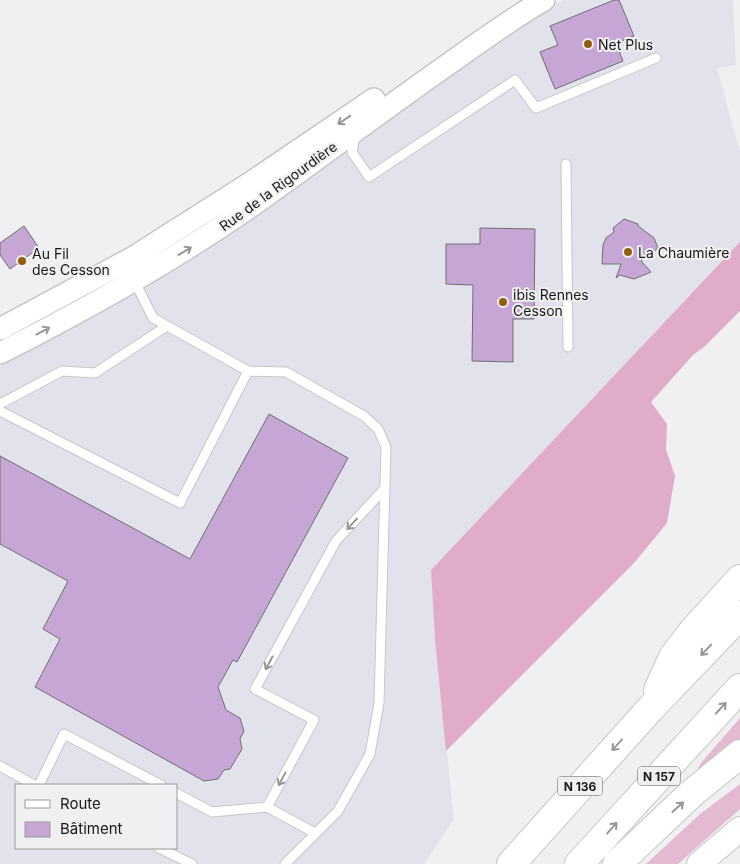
<svg xmlns="http://www.w3.org/2000/svg" width="740" height="864" font-family="Inter,sans-serif">
  <style>
    .built { fill: #e1e2ec; fill-rule: evenodd }
    .green { fill: #e3bad1 }
    .forest { fill: #e1abca }
    .building { fill: #c6a6d5; stroke: #706e70 }
    .lines { fill: none; stroke-linecap: round; stroke-linejoin: round }
    .service-casing { stroke: #c6c6c9; stroke-width: 11 }
    .tertiary-casing { stroke: #c6c6c9; stroke-width: 24 }
    .secondary-casing { stroke: #c6c6c9; stroke-width: 26 }
    .trunk-casing { stroke: #c6c6c9; stroke-width: 30 }
    .service { stroke: #fff; stroke-width: 9 }
    .tertiary { stroke: #fff; stroke-width: 21 }
    .secondary { stroke: #fff; stroke-width: 24 }
    .trunk { stroke: #fff; stroke-width: 28 }
    .oneway { stroke: #979798 }
    .poi-dot { fill: #91600f; stroke: #f0f0f3; stroke-width: 2 }
    .labels { text-anchor: middle; dominant-baseline: central; stroke-width: 4; stroke-linejoin: round; paint-order: stroke }
    .shield { fill: #f0f0f3; stroke: #59595a; stroke-width: 1 }
    .shield-label { font-size: 12px; font-weight: bold; fill: #181819 }
    .poi-label { font-size: 14px; fill: #181819; stroke: #f0f0f3; text-anchor: start }
    .street-label { font-size: 14px; fill: #181819; stroke: #f0f0f3 }
  </style>
  <rect width="100%" height="100%" fill="#f0f0f3"/>
  <path class="built" d="M 563,0 L 733,0 L 736,65 L 717,68 L 740,152 L 740,242 L 431,570 L 435,640 L 454,819 L 424,864 L 0,864 L 0,366 L 18,357 L 233,231 L 440,77 L 545,8 ZM 16,785 L 176,785 L 176,848 L 16,848 Z"/>
  <path class="green" d="M 740,718 L 740,740 L 698,775 L 698,769 L 701,763 Z
    M 740,784 L 740,809 L 678,864 L 646,864 L 700,814 Z"/>
  <path class="forest" d="M 740,242 L 740,311 L 705,346 L 693,355 L 651,402 L 667,424 L 666,450 L 675,476 L 667,523 L 634,563 L 446,751 L 435,640 L 431,570 Z"/>
  <path class="building" d="M 614,0 L 619,0 L 634,36 L 616,43 L 623,61 L 555,89 L 540,52 L 558,45 L 550,26 Z
    M 624,219 L 638,224 L 638,226 L 654,238 L 658,248 L 641,261 L 651,272 L 634,279 L 620,275 L 616,278 L 621,264 L 602,264 L 603,245 L 606,238 L 614,232 L 613,228 Z
    M 24,226 L 39,248 L 10,269 L 0,255 L 0,243 Z
    M 480,228 L 535,229 L 534,319 L 513,319 L 513,362 L 472,361 L 473,285 L 446,284 L 446,244 L 480,244 Z
    M 269,414 L 348,458 L 237,662 L 233,660 L 218,687 L 226,710 L 240,718 L 244,731 L 240,739 L 242,749 L 230,769 L 224,770 L 218,779 L 204,781 L 35,687 L 60,639 L 43,629 L 68,581 L 0,544 L 0,456 L 190,559 Z"/>
  <g class="lines">
    <defs>
      <path id="service" d="M 355,135 L 352,152 L 369,177 L 515,80 L 536,108 L 656,58
        M 566,164 L 568,347
        M 134,280 L 153,318 L 248,371 L 286,372 L 364,416 L 378,429 L 386,447 L 379,703 L 370,754 L 338,811 L 285,864
        M 0,404 L 62,371 L 95,373 L 167,326
        M 0,411 L 180,503 L 248,371
        M 0,766 L 34,785
        M 39,785 L 64,734 L 161,785
        M 176,793 L 212,812 L 267,807 L 315,833
        M 267,807 L 314,720 L 255,689 L 336,541 L 385,488
        M 159,848 L 192,864"/>
      <path id="tertiary" d="M 0,329 L 132,258 L 253,181 L 374,99
        M 0,353 C 91,307 180,257 263,198 C 326,153 387,107 450,63 C 481,41 511,19 544,0"/>
      <path id="secondary" d="M 699,864 L 740,829"/>
      <path id="trunk" d="M 658,690 L 673,657 L 692,632 L 740,579
        M 511,864 L 650,709 L 740,615
        M 579,864 L 740,688
        M 617,864 L 691,794 L 740,754"/>
    </defs>
    <use href="#service" class="service-casing"/>
    <use href="#tertiary" class="tertiary-casing"/>
    <use href="#secondary" class="secondary-casing"/>
    <use href="#trunk" class="trunk-casing"/>
    <use href="#service" class="service"/>
    <use href="#tertiary" class="tertiary"/>
    <use href="#secondary" class="secondary"/>
    <use href="#trunk" class="trunk"/>
  </g>
  <defs><path id="oneway-shaft" d="M-6 0H5M1.5-3L5.5 0L1.5 3" fill="none" stroke-width="1.6" stroke-linecap="round" stroke-linejoin="round" transform="scale(1.25)"/></defs>
  <g class="oneway">
    <use href="#oneway-shaft" transform="translate(344 120) rotate(146)"/>
    <use href="#oneway-shaft" transform="translate(185 251) rotate(-31)"/>
    <use href="#oneway-shaft" transform="translate(43 331) rotate(-28)"/>
    <use href="#oneway-shaft" transform="translate(352 524) rotate(133)"/>
    <use href="#oneway-shaft" transform="translate(706 650) rotate(134)"/>
    <use href="#oneway-shaft" transform="translate(269 663) rotate(119)"/>
    <use href="#oneway-shaft" transform="translate(721 708) rotate(-47)"/>
    <use href="#oneway-shaft" transform="translate(617 745) rotate(132)"/>
    <use href="#oneway-shaft" transform="translate(282 779) rotate(118)"/>
    <use href="#oneway-shaft" transform="translate(678 807) rotate(-42)"/>
    <use href="#oneway-shaft" transform="translate(612 828) rotate(-48)"/>
  </g>
  <g class="poi-dot">
    <circle cx="588" cy="44" r="5"/>
    <circle cx="628" cy="252" r="5"/>
    <circle cx="22" cy="261" r="5"/>
    <circle cx="503" cy="302" r="5"/>
  </g>
  <g class="labels">
    <g class="shield">
      <rect x="638" y="766.5" width="42" height="19" rx="4"/>
      <rect x="557.5" y="776.5" width="45" height="19" rx="4"/>
    </g>
    <g class="shield-label">
      <text x="659" y="776">N 157</text>
      <text x="580" y="786">N 136</text>
    </g>
    <g class="poi-label">
      <text x="598" y="44">Net Plus</text>
      <text x="638" y="252">La Chaumière</text>
      <text x="32" y="253">Au Fil<tspan x="32" dy="16">des Cesson</tspan></text>
      <text x="513" y="294">ibis Rennes<tspan x="513" dy="16">Cesson</tspan></text>
    </g>
    <g class="street-label">
      <text transform="translate(278 186) rotate(-36)">Rue de la Rigourdière</text>
    </g>
  </g>
  <rect x="15" y="784" width="162" height="65" fill="#f0f0f3" stroke="#9a9a9c"/>
  <rect x="25" y="800" width="25" height="8" fill="#ffffff" stroke="#9a9a9c"/>
  <text x="60" y="809" font-size="15" fill="#181819">Route</text>
  <rect x="25" y="822" width="25" height="15" fill="#c6a6d5" stroke="#9a9a9c"/>
  <text x="60" y="834" font-size="15" fill="#181819">Bâtiment</text>
</svg>
